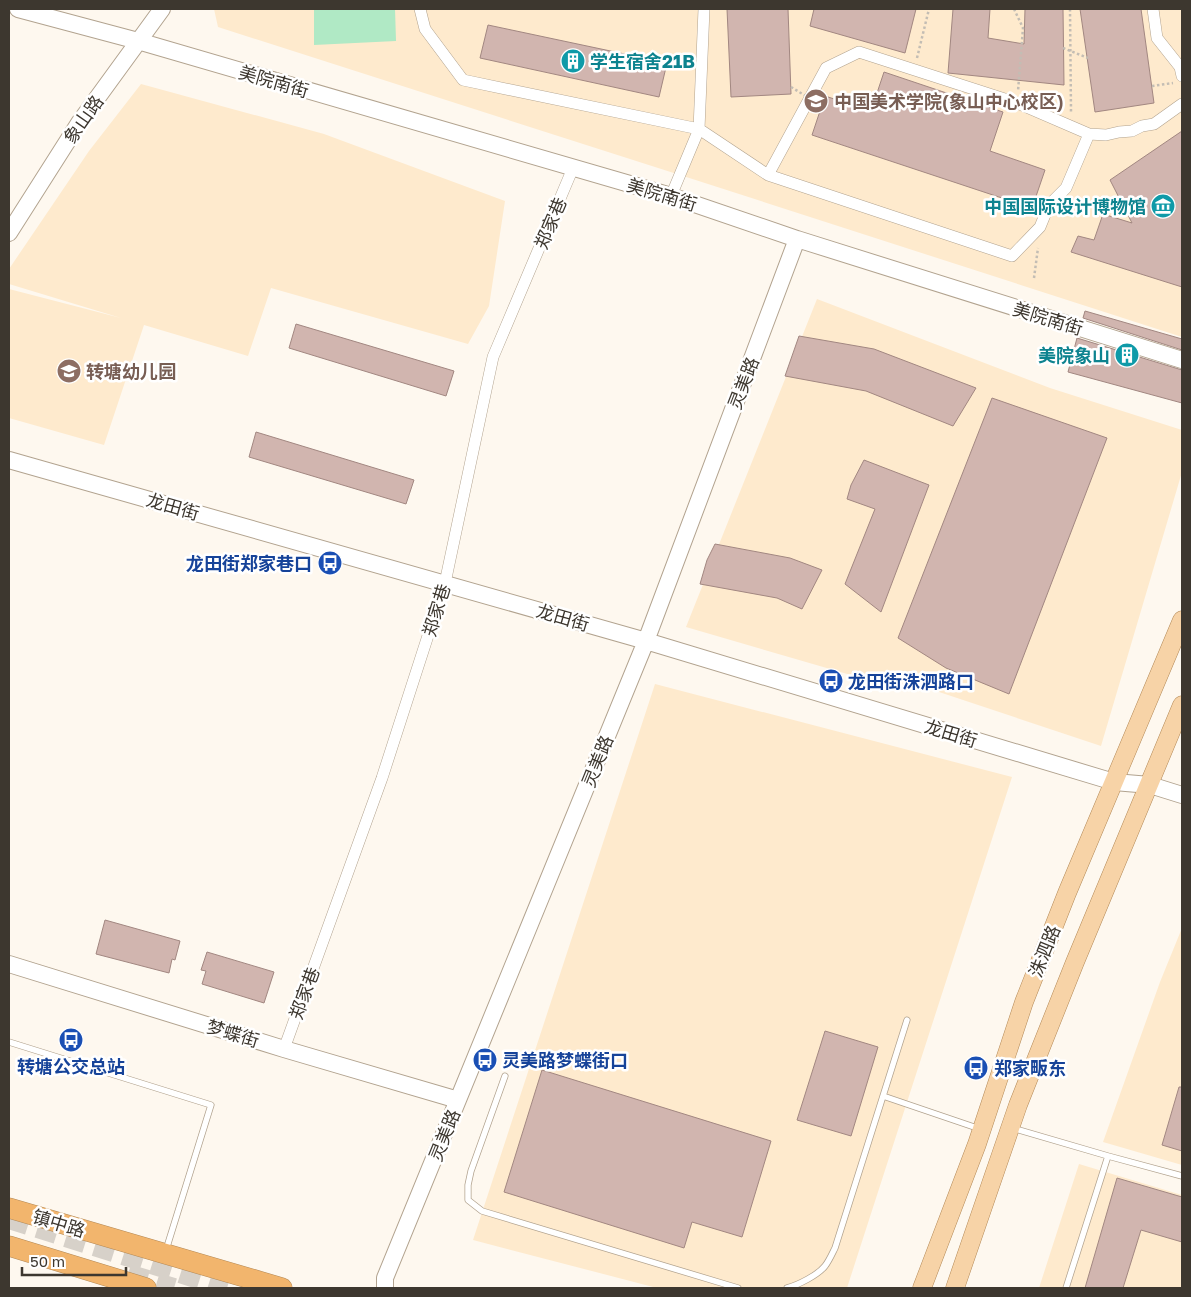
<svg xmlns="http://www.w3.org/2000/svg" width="1191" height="1297" font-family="'Golos Text','Noto Sans SC',sans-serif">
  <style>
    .built { fill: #feeacd }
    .green { fill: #b0e9c5 }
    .building { fill: #d1b5af; stroke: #a28781 }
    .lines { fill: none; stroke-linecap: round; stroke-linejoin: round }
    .highway-tunnel { stroke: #d7d1c9; stroke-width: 20; stroke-dasharray: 20 10; stroke-linecap: butt }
    .lane-casing { stroke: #b2a38f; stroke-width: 7 }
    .street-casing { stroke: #b2a38f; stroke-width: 12 }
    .secondary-casing { stroke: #b2a38f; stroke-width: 18 }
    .primary-casing { stroke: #b38957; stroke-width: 19 }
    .highway-casing { stroke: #b38957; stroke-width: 21 }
    .path { stroke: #c3bdb4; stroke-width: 2.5; stroke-dasharray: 2.5 2.5; stroke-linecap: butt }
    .lane { stroke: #fff; stroke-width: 5.5 }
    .street { stroke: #fff; stroke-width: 11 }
    .secondary { stroke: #fff; stroke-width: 16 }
    .primary { stroke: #f7d3a7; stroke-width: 18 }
    .highway { stroke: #f2b56d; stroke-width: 20 }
    .path-bridge { stroke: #c3bdb4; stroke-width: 2.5; stroke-dasharray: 2.5 2.5; stroke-linecap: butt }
    .labels { text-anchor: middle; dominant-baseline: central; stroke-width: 5; stroke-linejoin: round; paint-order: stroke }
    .culture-label { font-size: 18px; font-weight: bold; fill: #0d838f; stroke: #fff; text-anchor: end }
    .street-label { font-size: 18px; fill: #3d372f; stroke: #fff }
    .education-label { font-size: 18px; font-weight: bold; fill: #785e54; stroke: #fff; text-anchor: start }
    .transit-label { font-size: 18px; font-weight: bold; fill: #164399; stroke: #fff; text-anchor: start }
  </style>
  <rect width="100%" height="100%" fill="#fef8ef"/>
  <path class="built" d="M 214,9 L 1182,9 L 1182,337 L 680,175 L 218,27 Z
    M 141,84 L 324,134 L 505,201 L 489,306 L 468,344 L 271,288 L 248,356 L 144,325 L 104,445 L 9,418 L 9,289 L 121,318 L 9,284 L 9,269 L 89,151 Z
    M 817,299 L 1050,388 L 1182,430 L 1182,472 L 1101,746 L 933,690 L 868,680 L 686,627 Z
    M 655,684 L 1012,777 L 847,1288 L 657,1288 L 473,1240 Z
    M 1182,928 L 1182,1165 L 1103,1142 L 1160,982 Z
    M 1079,1164 L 1182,1195 L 1182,1288 L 1039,1288 Z"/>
  <path class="green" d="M 314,9 L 395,9 L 396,41 L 314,45 Z"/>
  <path class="building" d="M 727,9 L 788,9 L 791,94 L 731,97 Z
    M 814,9 L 916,9 L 905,53 L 810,26 Z
    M 953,9 L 990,9 L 988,38 L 1024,44 L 1025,9 L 1063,9 L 1064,85 L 948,73 Z
    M 1080,9 L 1141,9 L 1154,103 L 1095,112 Z
    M 488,25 L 667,63 L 659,97 L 480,58 Z
    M 884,72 L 1003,112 L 990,151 L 1045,170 L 1032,208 L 812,135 L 825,96 L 871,111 Z
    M 1182,131 L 1182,287 L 1071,252 L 1078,236 L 1094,240 L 1103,214 L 1132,223 L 1110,180 Z
    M 1085,311 L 1182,339 L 1182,350 L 1083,318 Z
    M 296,324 L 454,371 L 446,396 L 289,348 Z
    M 799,336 L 874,349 L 976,388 L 953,426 L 866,391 L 785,376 Z
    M 1077,338 L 1182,370 L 1182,403 L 1068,372 Z
    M 992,398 L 1107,438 L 1009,694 L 946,668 L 898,638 Z
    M 256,432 L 414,480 L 406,504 L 249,457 Z
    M 864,460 L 929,485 L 881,612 L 845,584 L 875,509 L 847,499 L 851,485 Z
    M 715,544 L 790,558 L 822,570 L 802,609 L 777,598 L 700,584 L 707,560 Z
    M 105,920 L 180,941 L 175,960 L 172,959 L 169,973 L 96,954 Z
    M 207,952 L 274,972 L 264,1003 L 202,984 L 206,971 L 201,970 Z
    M 825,1031 L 878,1047 L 851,1136 L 797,1120 Z
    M 542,1070 L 771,1141 L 742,1237 L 692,1222 L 684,1248 L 504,1192 Z
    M 1179,1087 L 1182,1087 L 1182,1151 L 1162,1145 Z
    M 1117,1178 L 1182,1197 L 1182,1242 L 1141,1230 L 1123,1288 L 1085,1288 Z"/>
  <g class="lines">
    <path class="highway-tunnel" d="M 9,1219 L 227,1288
      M 128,1274 L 174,1288"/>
    <defs>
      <path id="lane" d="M 9,1042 L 211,1105 L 166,1250
        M 505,1076 L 471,1171 L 468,1185 L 468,1200 L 482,1211 L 738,1288
        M 883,1096 L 980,1129
        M 1012,1128 L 1108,1156 L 1182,1176
        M 787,1288 C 798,1285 818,1275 825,1266 C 829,1261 832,1254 835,1248 L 907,1020
        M 1066,1288 L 1108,1156"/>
      <path id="street" d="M 420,9 L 425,29 L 463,80 L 699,129 L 768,175 L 1012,256 L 1040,227 L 1049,205 L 1066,188 L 1089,134 L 1106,135 L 1119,132 L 1132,131 L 1142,126 L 1154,124 L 1182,104
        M 1153,9 L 1157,38 L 1180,67 L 1182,76
        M 768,175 L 826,68 L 859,52 L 1017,103 L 1089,134
        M 671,196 L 699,129 L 704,9
        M 284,1049 L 382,778 L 445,583 L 493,357 L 573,168"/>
      <path id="secondary" d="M 18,9 L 138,41 L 671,196 L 797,239 L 1182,360
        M 9,233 L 79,123 L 162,9
        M 9,460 L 646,641 L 1114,782 L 1150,785 L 1182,795
        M 9,964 L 284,1049 L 458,1100
        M 385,1288 L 385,1278 L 646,641 L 797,239"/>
      <path id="primary" d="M 922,1288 L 977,1144 L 1024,1002 L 1067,893 L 1182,620
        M 955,1288 L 1018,1105 L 1075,962 L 1182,705"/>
      <path id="highway" d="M 9,1208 L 282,1288
        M 9,1246 L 146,1288"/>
    </defs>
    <use href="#lane" class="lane-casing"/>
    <use href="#street" class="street-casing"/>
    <use href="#secondary" class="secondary-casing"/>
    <use href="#primary" class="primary-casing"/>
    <use href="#highway" class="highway-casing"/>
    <path class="path" d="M 1014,9 L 1023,28 L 1018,91
      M 1070,9 L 1071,112
      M 917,58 L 929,9
      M 1152,86 L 1173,83
      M 1034,278 L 1038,248"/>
    <use href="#lane" class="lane"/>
    <use href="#street" class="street"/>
    <use href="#secondary" class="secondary"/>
    <use href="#primary" class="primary"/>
    <use href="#highway" class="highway"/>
    <path class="path-bridge" d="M 1063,48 L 1088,58
      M 791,87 L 822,106"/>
  </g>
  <defs>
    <symbol id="building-disc" viewBox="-11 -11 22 22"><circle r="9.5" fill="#0f9aa8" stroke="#fff"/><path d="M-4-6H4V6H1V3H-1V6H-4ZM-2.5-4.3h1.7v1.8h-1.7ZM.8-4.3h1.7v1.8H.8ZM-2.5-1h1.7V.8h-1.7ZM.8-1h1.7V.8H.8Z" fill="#fff"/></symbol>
    <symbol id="university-disc" viewBox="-11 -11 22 22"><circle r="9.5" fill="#8d6e63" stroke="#fff"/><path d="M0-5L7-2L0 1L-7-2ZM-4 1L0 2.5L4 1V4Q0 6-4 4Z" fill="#fff"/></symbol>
    <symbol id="museum-disc" viewBox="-11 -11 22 22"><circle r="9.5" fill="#0f9aa8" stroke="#fff"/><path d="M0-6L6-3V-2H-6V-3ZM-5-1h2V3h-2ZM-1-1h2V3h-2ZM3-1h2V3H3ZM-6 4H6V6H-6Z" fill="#fff"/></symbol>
    <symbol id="school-disc" viewBox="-11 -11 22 22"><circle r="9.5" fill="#8d6e63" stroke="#fff"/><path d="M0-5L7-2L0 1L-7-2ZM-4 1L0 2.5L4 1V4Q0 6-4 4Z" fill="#fff"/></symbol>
    <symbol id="bus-disc" viewBox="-11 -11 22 22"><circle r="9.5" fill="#1a4fb4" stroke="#fff"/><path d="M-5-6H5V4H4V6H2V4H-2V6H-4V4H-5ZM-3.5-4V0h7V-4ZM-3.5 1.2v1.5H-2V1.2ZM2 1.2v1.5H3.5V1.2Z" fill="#fff"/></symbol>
  </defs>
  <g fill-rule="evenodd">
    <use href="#building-disc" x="559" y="47" width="28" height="28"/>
    <use href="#university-disc" x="802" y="87" width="28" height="28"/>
    <use href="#museum-disc" x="1149" y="192" width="28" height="28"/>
    <use href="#building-disc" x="1113" y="341" width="28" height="28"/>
    <use href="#school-disc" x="55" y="357" width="28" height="28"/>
    <use href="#bus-disc" x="316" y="549" width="28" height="28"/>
    <use href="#bus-disc" x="817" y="667" width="28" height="28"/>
    <use href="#bus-disc" x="57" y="1026" width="28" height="28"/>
    <use href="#bus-disc" x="471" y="1046" width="28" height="28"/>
    <use href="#bus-disc" x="962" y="1054" width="28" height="28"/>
  </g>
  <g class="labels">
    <g class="culture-label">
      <text x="590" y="61" text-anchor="start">学生宿舍21B</text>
      <text x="1146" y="206">中国国际设计博物馆</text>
      <text x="1110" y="355">美院象山</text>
    </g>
    <g class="street-label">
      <text transform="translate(274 81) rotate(16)">美院南街</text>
      <text transform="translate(83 119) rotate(-55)">象山路</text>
      <text transform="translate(662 194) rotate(17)">美院南街</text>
      <text transform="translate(550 223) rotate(-67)">郑家巷</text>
      <text transform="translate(1048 318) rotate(17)">美院南街</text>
      <text transform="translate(743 383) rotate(-69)">灵美路</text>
      <text transform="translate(173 506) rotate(16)">龙田街</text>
      <text transform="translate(436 610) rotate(-73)">郑家巷</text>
      <text transform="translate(563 617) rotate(16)">龙田街</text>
      <text transform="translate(951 733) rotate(17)">龙田街</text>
      <text transform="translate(597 761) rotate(-68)">灵美路</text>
      <text transform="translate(1044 951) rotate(-68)">洙泗路</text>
      <text transform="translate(304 993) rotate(-70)">郑家巷</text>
      <text transform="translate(233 1033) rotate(17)">梦蝶街</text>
      <text transform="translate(444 1135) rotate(-68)">灵美路</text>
      <text transform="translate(59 1223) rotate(17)">镇中路</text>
    </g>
    <g class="education-label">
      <text x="834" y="101">中国美术学院(象山中心校区)</text>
      <text x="86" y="371">转塘幼儿园</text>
    </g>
    <g class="transit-label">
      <text x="312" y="563" text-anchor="end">龙田街郑家巷口</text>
      <text x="848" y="681">龙田街洙泗路口</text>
      <text x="502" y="1060">灵美路梦蝶街口</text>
      <text x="71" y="1066" text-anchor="middle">转塘公交总站</text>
      <text x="994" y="1068">郑家畈东</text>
    </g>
  </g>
  <rect width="1191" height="1297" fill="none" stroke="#3d372f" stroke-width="20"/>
  <path d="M22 1267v8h104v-8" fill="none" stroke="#3d372f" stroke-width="2.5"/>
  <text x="30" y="1267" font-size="15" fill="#3d372f" stroke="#ffffff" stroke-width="4" paint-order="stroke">50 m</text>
</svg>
